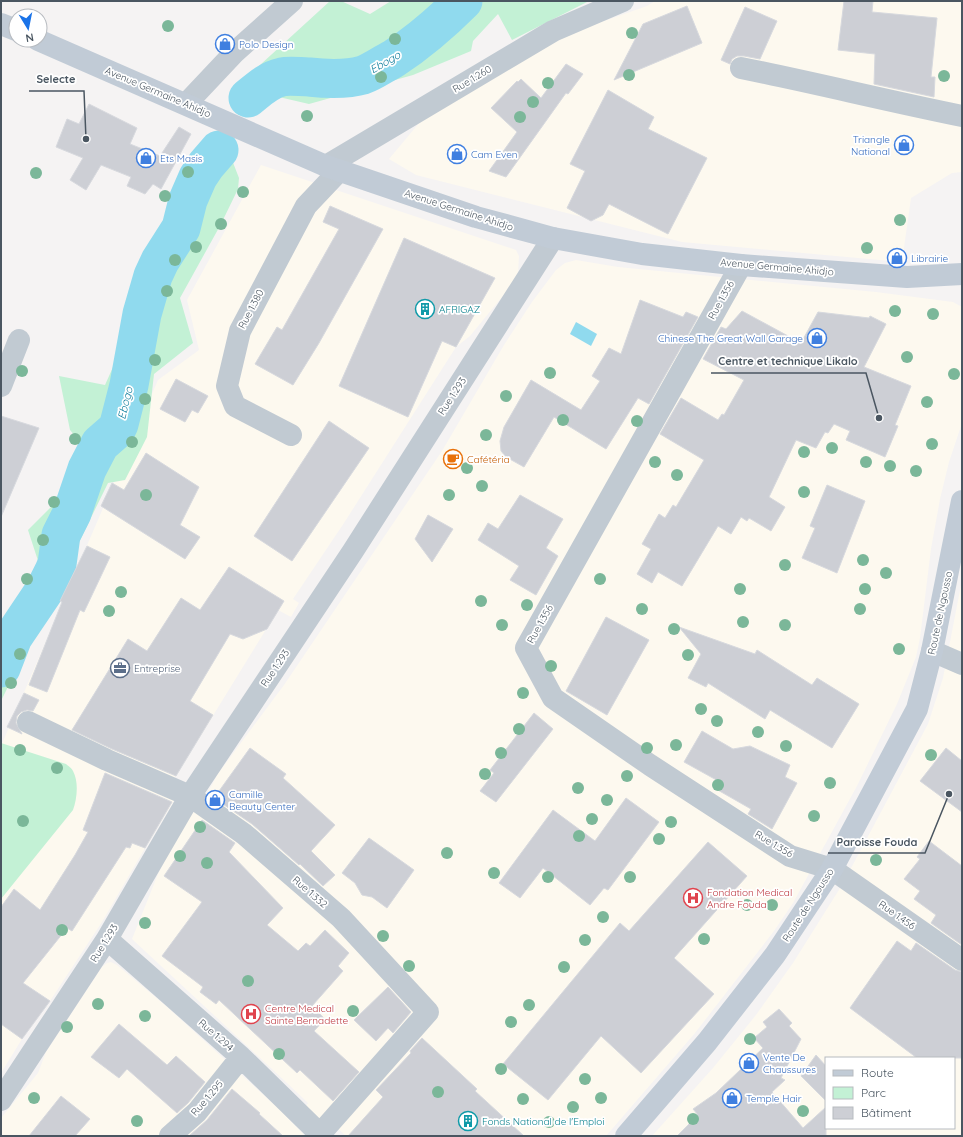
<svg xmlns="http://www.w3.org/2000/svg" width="963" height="1137" font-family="Quicksand,sans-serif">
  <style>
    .commercial { fill: #fdf9ef; fill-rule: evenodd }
    .green { fill: #c3f1d5 }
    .water { fill: #90daee }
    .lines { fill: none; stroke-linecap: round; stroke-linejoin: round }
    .river { stroke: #90daee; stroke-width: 39 }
    .building { fill: #cdcfd5; stroke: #d7d9de }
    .street { stroke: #c1cad2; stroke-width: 22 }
    .secondary { stroke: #c1cbd6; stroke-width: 22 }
    .tree { fill: #7bb799 }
    .labels { text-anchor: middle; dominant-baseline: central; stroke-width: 3.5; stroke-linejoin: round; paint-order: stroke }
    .shop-label { font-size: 10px; fill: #366cbe; stroke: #fff; text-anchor: start }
    .street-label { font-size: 10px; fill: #4a5661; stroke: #fff }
    .culture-label { font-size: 10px; fill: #0d838f; stroke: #fff; text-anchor: start }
    .food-label { font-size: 10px; fill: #c56008; stroke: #fff; text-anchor: start }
    .service-label { font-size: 10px; fill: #4e5e75; stroke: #fff; text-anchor: start }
    .health-label { font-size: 10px; fill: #be3a42; stroke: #fff; text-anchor: start }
    .water-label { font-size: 11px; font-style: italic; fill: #0c7c9b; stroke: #fff }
    .leader { fill: none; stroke: #4a5661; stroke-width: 1.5 }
    .callout-dot { fill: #4a5661; stroke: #fff; stroke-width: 1.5 }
    .callout-label { font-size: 11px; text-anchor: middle; font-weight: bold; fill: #4a5661; stroke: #fff; stroke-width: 3.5; stroke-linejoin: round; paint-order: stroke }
  </style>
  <rect width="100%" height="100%" fill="#f5f3f3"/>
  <path class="commercial" d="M 655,1 L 962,1 L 962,172 L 952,173 L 911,198 L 902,262 L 682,242 L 416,175 L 389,159 L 420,122 L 581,26 L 607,20 L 647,6 Z
    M 261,165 L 516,250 L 519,256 L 518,274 L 511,286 L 470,336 L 456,347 L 344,523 L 293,599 L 299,603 L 291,617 L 278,610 L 174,779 L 175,799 L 145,848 L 102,922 L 50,1001 L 22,1039 L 1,1073 L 1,746 L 158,380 L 199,350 L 187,300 Z
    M 576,260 L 618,267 L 876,292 L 953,302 L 962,307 L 962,423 L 949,462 L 940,499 L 931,549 L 920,638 L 916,657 L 897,704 L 857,786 L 793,903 L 774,931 L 695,1033 L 606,1136 L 346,1136 L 334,1125 L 329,1129 L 303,1110 L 308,1103 L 287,1083 L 132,939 L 158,874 L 176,838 L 212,785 L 217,775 L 284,685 L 442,451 L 504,345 L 532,302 L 556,270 L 565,263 Z
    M 962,580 L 962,1136 L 652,1136 L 713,1068 L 756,1015 L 793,963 L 842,885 L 928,724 L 943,678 ZM 826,1058 L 954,1058 L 954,1128 L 826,1128 Z
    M 111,962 L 117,965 L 166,1006 L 278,1108 L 305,1136 L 1,1136 L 1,1118 L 38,1073 L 46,1052 L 102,967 L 107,963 Z"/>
  <path class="green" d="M 330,1 L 341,1 L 370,14 L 391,1 L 589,1 L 512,40 L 498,14 L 473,41 L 471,51 L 413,75 L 309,104 L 236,87 Z
    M 232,160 L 239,178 L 238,189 L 221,224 L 180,298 L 193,343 L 154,374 L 147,437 L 125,480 L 108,483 L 1,701 L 1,640 L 42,573 L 28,530 L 71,487 L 81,443 L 70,430 L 59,376 L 105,385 L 160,262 L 180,193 Z
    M 1,743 L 66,764 C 68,766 72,768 73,771 C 79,782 77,799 73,810 L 1,899 Z"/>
  <path class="water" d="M 576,322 L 597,334 L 591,346 L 570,334 Z"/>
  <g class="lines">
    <path class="river" d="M 248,98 C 258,90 268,80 282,77 C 290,75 300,77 309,77 C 327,79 346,80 363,75 C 374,71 383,64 393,59 C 419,42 441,23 463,1
      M 1,668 L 13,637 L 44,591 L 54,571 L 57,564 L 61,535 L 72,513 L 87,469 L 100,444 L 116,430 L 119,424 L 129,385 L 142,314 L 153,276 L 160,261 L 181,228 L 188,200 L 198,177 L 206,165 L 219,150"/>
  </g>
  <path class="building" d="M 844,1 L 873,1 L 872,12 L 937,18 L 931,77 L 935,77 L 934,97 L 874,84 L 875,54 L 838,50 Z
    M 687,6 L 702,43 L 614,80 L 643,24 Z
    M 745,7 L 777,21 L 760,59 L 744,56 L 737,56 L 732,59 L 730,64 L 721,60 Z
    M 566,64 L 583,74 L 568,94 L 566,93 L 506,177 L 489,171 L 517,132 L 491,108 L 517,81 L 518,82 L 521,79 L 541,98 Z
    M 608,90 L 654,117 L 648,129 L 707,158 L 668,234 L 609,204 L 603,215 L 591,221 L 567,208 L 585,171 L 570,164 Z
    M 89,104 L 137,128 L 130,144 L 160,156 L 179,127 L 191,134 L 161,189 L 153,184 L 145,194 L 127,186 L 131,177 L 101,165 L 86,190 L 70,180 L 83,158 L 56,147 L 67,119 L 79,124 Z
    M 330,206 L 383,229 L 319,343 L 293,385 L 255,364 L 277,327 L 282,330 L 339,229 L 323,222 Z
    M 404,238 L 495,278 L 456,347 L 442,341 L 408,417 L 339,386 Z
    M 640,300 L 683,317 L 686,312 L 698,317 L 649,404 L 638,398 L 606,449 L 554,417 L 524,467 L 506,457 L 501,451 L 500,441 L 504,427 L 531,380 L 581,410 L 600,381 L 592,376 L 609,348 L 621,354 Z
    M 742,311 L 801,343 L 818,312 L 869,318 L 870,316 L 886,324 L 864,367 L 911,386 L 895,425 L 898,426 L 885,457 L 846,440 L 850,431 L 834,424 L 828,433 L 825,432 L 816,448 L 796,440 L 769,497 L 785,507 L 771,531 L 749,518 L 747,521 L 741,517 L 731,534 L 718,526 L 682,586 L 658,572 L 652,583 L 637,574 L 651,549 L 642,544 L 659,514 L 665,518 L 673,505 L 676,507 L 704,460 L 660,434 L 681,398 L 718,420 L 722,414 L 724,415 L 744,380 L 703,359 L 721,327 L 726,329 Z
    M 176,379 L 208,396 L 198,413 L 192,410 L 185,422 L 160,409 Z
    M 1,416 L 39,428 L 1,517 Z
    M 329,421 L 369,448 L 292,561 L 254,536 Z
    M 146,453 L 199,487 L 180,525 L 200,537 L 185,559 L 101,506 L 112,483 L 124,490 Z
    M 827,485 L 865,501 L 837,573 L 802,558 L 815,528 L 810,526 Z
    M 520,495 L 563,519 L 546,548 L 558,556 L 536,595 L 510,580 L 519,566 L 478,540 L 488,523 L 498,529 Z
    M 428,515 L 453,529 L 432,562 L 415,539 Z
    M 87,546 L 110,557 L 84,612 L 80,610 L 47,692 L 29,685 L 62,602 L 60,601 Z
    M 229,567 L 284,601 L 267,629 L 243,639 L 230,634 L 190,701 L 213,715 L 176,776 L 112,749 L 72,730 L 128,639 L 147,651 L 181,598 L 200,610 Z
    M 606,617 L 649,640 L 607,715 L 566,691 Z
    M 679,627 L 755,654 L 757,650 L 812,685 L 817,678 L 859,704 L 832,748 L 770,710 L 765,719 L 708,683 L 706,687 L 688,678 L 701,654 Z
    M 24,693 L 39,700 L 33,711 L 27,710 L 21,712 L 17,716 L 16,723 L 22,734 L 7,727 Z
    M 534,713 L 553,729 L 496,802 L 480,791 L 494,773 L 490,770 Z
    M 702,731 L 733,749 L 750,746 L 790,765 L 785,777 L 797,783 L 772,829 L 748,814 L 751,809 L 716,789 L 720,782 L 684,762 Z
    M 250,748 L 286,774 L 283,778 L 335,825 L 311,851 L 335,875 L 323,886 L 300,864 L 299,865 L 252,824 L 214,798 Z
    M 946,748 L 962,761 L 962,812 L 920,781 Z
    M 105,773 L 172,802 L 145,848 L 132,843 L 130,848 L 126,847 L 72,931 L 67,928 L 23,983 L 50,1001 L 22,1039 L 1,1024 L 1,907 L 14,889 L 40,910 L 75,855 L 88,832 L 83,830 Z
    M 626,798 L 659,822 L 608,890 L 604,888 L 590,905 L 543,868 L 520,898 L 499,883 L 553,810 L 595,841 Z
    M 202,820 L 235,843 L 229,852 L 283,908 L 267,925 L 298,951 L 306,943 L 310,946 L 325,930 L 349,953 L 338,966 L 343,971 L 312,1006 L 325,1019 L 314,1031 L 359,1072 L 333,1101 L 300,1070 L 297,1073 L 219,1000 L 216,1004 L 200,992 L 203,987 L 162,956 L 202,902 L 164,876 Z
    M 369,838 L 414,870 L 387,908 L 372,897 L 362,895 L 355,883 L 342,873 Z
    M 929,841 L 962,866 L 962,945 L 931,923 L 936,915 L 914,899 L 920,891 L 904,879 L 920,859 L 917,857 Z
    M 708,842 L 747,876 L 674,958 L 714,994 L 641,1073 L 601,1036 L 548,1100 L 503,1064 L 620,923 L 629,931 Z
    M 897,941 L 911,951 L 916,943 L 955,970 L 962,972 L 962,1058 L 917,1058 L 850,1008 Z
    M 388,987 L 411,1012 L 393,1033 L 388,1028 L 376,1041 L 354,1020 Z
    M 779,1009 L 792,1023 L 789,1026 L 801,1039 L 781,1078 L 785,1080 L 772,1092 L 803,1128 L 826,1107 L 826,1136 L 677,1136 L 698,1115 L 693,1109 L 716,1093 L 763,1048 L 754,1038 L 767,1027 L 763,1022 Z
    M 119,1024 L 167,1065 L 176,1056 L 205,1082 L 188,1103 L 177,1113 L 127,1069 L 119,1078 L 91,1057 Z
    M 422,1038 L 477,1089 L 475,1091 L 524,1136 L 348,1136 L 383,1097 L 376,1090 L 411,1053 L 410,1051 Z
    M 816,1055 L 826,1066 L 826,1101 L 801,1076 Z
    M 232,1089 L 260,1113 L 259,1114 L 283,1136 L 189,1136 L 207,1120 Z
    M 61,1096 L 90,1119 L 75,1136 L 29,1136 Z"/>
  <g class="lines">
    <path class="street" d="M 741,68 C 815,83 888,101 962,116
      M 186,104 L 235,52 L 292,1
      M 326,166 L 553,31 L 623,1
      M 741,265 L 526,648 L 553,698 L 650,765 L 790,856 L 832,869 L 962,960
      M 1,386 L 19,340
      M 291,435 L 235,406 L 227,386 L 240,331 L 306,206 L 340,170
      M 932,651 L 962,664
      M 28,722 L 107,760 L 190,796 L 244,834 L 341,918 L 428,1012 L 320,1134
      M 107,939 L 241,1057 L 322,1136
      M 1,1100 L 107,939 L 190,796 L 353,551 L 553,238
      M 170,1136 L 197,1112 L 241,1057"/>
    <path class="secondary" d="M 1,24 L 16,30
      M 38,40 L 326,166 L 476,217 L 553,238 L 642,254 L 741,265 L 907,277 L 962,274
      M 626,1136 L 707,1042 L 775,955 L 832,869 L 917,709 L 932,651 L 962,501"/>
  </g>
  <g class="tree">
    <circle cx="168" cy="26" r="6"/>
    <circle cx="632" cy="33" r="6"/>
    <circle cx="395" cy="39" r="6"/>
    <circle cx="629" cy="75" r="6"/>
    <circle cx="944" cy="76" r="6"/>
    <circle cx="381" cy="77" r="6"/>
    <circle cx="548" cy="83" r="6"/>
    <circle cx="533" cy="102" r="6"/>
    <circle cx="307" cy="116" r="6"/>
    <circle cx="520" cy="117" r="6"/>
    <circle cx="188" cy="172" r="6"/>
    <circle cx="36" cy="173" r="6"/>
    <circle cx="243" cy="192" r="6"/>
    <circle cx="165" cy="196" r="6"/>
    <circle cx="900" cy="220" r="6"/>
    <circle cx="221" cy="224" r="6"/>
    <circle cx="196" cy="247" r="6"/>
    <circle cx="867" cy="248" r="6"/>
    <circle cx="175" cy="260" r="6"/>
    <circle cx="167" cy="291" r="6"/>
    <circle cx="895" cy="311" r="6"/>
    <circle cx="933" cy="314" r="6"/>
    <circle cx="907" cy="357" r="6"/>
    <circle cx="155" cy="360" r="6"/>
    <circle cx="22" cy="371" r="6"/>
    <circle cx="550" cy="373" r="6"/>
    <circle cx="954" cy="374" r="6"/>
    <circle cx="506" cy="396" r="6"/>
    <circle cx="145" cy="399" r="6"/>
    <circle cx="927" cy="402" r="6"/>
    <circle cx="563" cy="420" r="6"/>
    <circle cx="637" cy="421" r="6"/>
    <circle cx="486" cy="435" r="6"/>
    <circle cx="75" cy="439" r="6"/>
    <circle cx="132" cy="442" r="6"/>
    <circle cx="932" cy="444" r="6"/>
    <circle cx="832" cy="448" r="6"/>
    <circle cx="804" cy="452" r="6"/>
    <circle cx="655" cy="462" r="6"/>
    <circle cx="866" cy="462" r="6"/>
    <circle cx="890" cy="466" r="6"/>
    <circle cx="467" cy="468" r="6"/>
    <circle cx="916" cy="471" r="6"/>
    <circle cx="677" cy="475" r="6"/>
    <circle cx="482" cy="486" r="6"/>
    <circle cx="804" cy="492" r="6"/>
    <circle cx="146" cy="495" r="6"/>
    <circle cx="449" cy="495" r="6"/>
    <circle cx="54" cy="502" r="6"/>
    <circle cx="43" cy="540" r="6"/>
    <circle cx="863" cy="560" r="6"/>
    <circle cx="785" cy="565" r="6"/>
    <circle cx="886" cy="573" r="6"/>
    <circle cx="27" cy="579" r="6"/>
    <circle cx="600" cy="579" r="6"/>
    <circle cx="740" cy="589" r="6"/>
    <circle cx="865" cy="589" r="6"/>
    <circle cx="121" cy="592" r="6"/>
    <circle cx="481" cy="601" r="6"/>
    <circle cx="527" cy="605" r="6"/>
    <circle cx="642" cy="609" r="6"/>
    <circle cx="860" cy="609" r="6"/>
    <circle cx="109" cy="611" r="6"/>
    <circle cx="743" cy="622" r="6"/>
    <circle cx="502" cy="625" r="6"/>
    <circle cx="785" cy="625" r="6"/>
    <circle cx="674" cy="629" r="6"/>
    <circle cx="899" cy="649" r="6"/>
    <circle cx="20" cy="654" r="6"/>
    <circle cx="688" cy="655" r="6"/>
    <circle cx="551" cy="666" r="6"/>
    <circle cx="11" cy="683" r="6"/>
    <circle cx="523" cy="693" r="6"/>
    <circle cx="701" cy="709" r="6"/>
    <circle cx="717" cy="721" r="6"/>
    <circle cx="519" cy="729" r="6"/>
    <circle cx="758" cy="732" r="6"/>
    <circle cx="676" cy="745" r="6"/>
    <circle cx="786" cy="746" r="6"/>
    <circle cx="647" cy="748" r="6"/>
    <circle cx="20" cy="750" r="6"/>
    <circle cx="501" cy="753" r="6"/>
    <circle cx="931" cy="755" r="6"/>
    <circle cx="57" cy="768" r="6"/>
    <circle cx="485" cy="774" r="6"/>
    <circle cx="627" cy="776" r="6"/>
    <circle cx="830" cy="783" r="6"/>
    <circle cx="718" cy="785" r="6"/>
    <circle cx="578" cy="788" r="6"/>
    <circle cx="607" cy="800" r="6"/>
    <circle cx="814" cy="816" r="6"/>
    <circle cx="592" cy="819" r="6"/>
    <circle cx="23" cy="821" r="6"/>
    <circle cx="671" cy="822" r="6"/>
    <circle cx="200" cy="827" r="6"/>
    <circle cx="579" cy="836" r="6"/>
    <circle cx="659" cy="839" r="6"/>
    <circle cx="447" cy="853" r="6"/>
    <circle cx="180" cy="856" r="6"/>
    <circle cx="876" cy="860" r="6"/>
    <circle cx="207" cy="863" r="6"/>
    <circle cx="494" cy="873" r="6"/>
    <circle cx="548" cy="877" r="6"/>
    <circle cx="630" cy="877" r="6"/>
    <circle cx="747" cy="905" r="6"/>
    <circle cx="772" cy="905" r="6"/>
    <circle cx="603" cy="917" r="6"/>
    <circle cx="145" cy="923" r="6"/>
    <circle cx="62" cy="930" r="6"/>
    <circle cx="383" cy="936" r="6"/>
    <circle cx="704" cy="939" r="6"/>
    <circle cx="585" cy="940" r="6"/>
    <circle cx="409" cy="966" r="6"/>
    <circle cx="564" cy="967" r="6"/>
    <circle cx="248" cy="981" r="6"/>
    <circle cx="98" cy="1004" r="6"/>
    <circle cx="529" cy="1005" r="6"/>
    <circle cx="353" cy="1011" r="6"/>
    <circle cx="145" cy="1016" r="6"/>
    <circle cx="511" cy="1022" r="6"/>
    <circle cx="67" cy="1027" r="6"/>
    <circle cx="750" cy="1039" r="6"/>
    <circle cx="279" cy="1054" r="6"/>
    <circle cx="501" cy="1069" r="6"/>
    <circle cx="585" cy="1079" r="6"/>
    <circle cx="438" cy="1092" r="6"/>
    <circle cx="34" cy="1098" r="6"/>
    <circle cx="601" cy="1098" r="6"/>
    <circle cx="523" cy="1099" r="6"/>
    <circle cx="573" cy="1107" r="6"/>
    <circle cx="803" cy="1111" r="6"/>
    <circle cx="693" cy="1119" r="6"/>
    <circle cx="137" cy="1121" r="6"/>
    <circle cx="549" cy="1122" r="6"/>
  </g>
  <defs>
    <symbol id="shop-ring" viewBox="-11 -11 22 22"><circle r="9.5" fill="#fff" stroke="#3f7fe0" stroke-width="1.5"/><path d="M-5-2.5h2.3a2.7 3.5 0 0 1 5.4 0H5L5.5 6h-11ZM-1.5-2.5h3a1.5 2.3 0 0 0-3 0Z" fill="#3f7fe0"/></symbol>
    <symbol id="building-ring" viewBox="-11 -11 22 22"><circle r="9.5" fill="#fff" stroke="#0f9aa8" stroke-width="1.5"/><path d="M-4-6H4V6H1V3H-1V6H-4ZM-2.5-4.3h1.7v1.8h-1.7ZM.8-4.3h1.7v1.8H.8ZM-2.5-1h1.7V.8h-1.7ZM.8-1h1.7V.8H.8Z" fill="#0f9aa8"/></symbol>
    <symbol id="cafe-ring" viewBox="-11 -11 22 22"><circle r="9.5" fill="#fff" stroke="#e8710a" stroke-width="1.5"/><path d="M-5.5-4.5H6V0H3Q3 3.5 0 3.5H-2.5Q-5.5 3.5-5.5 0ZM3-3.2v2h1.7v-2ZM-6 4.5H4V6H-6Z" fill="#e8710a"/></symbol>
    <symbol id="office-ring" viewBox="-11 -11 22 22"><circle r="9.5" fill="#fff" stroke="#5c6f8a" stroke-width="1.5"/><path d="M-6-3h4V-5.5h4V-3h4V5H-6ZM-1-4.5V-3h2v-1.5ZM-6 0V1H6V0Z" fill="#5c6f8a"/></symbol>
    <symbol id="hospital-ring" viewBox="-11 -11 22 22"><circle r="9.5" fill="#fff" stroke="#e0444e" stroke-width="1.5"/><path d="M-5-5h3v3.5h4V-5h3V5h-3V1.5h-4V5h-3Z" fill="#e0444e"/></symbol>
  </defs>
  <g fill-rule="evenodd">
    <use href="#shop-ring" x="214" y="33" width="22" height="22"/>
    <use href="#shop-ring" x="893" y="134" width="22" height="22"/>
    <use href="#shop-ring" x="446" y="143" width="22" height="22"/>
    <use href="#shop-ring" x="135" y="147" width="22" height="22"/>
    <use href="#shop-ring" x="886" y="247" width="22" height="22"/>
    <use href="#building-ring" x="414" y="298" width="22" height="22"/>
    <use href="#shop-ring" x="806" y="327" width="22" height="22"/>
    <use href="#cafe-ring" x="442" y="448" width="22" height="22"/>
    <use href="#office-ring" x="109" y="657" width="22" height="22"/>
    <use href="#shop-ring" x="204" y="789" width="22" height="22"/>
    <use href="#hospital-ring" x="682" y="887" width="22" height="22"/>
    <use href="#hospital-ring" x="240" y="1003" width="22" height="22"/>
    <use href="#shop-ring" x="738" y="1052" width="22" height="22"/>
    <use href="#shop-ring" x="721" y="1087" width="22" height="22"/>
    <use href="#building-ring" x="457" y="1110" width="22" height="22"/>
  </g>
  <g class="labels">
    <g class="shop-label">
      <text x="239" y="44">Polo Design</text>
      <text x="890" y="139" text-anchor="end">Triangle<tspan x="890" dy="12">National</tspan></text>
      <text x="471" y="154">Cam Even</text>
      <text x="160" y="158">Ets Masis</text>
      <text x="911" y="258">Librairie</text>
      <text x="803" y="338" text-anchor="end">Chinese The Great Wall Garage</text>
      <text x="229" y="794">Camille<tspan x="229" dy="12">Beauty Center</tspan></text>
      <text x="763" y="1057">Vente De<tspan x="763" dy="12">Chaussures</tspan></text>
      <text x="746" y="1098">Temple Hair</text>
    </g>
    <g class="street-label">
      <text transform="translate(472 79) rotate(-31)">Rue 1.260</text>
      <text transform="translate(158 92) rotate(23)">Avenue Germaine Ahidjo</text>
      <text transform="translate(459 210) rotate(18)">Avenue Germaine Ahidjo</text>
      <text transform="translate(777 267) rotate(5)">Avenue Germaine Ahidjo</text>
      <text transform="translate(721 300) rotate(-61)">Rue 1.356</text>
      <text transform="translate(251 309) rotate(-62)">Rue 1.380</text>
      <text transform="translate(452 396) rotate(-57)">Rue 1.293</text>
      <text transform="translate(940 613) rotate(-78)">Route de Ngousso</text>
      <text transform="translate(540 624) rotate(-61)">Rue 1.356</text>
      <text transform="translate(275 668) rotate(-56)">Rue 1.293</text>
      <text transform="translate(774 844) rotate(31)">Rue 1.356</text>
      <text transform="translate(310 892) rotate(41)">Rue 1.332</text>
      <text transform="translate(808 905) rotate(-57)">Route de Ngousso</text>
      <text transform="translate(897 915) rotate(35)">Rue 1.456</text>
      <text transform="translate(104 943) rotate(-58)">Rue 1.293</text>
      <text transform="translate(216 1035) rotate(41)">Rue 1.294</text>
      <text transform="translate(207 1098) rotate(-49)">Rue 1.295</text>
    </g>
    <g class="culture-label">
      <text x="439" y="309">AFRIGAZ</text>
      <text x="482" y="1121">Fonds National de l'Emploi</text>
    </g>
    <g class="food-label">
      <text x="467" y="459">Cafétéria</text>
    </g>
    <g class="service-label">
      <text x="134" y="668">Entreprise</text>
    </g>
    <g class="health-label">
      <text x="707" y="892">Fondation Medical<tspan x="707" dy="12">Andre Fouda</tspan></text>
      <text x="265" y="1008">Centre Medical<tspan x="265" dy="12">Sainte Bernadette</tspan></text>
    </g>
    <g class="water-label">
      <text transform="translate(385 62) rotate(-30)">Ebogo</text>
      <text transform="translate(125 403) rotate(-76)">Ebogo</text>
    </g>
  </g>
  <path class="leader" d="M86 139L84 91H29M879 418L866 373H711M949 794L925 853H828"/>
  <g class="callout-dot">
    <circle cx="86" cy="139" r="4"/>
    <circle cx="879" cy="418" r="4"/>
    <circle cx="949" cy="794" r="4"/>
  </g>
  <g class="callout-label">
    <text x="56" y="83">Selecte</text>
    <text x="788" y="365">Centre et technique Likalo</text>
    <text x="877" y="846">Paroisse Fouda</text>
  </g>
  <rect width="963" height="1137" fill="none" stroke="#4a5661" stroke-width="4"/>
  <rect x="825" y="1057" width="130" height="72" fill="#ffffff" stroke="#b7bbc0"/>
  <rect x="833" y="1070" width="20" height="6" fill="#c1cbd6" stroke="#b7bbc0"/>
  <text x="861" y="1077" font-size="12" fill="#4a5661">Route</text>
  <rect x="833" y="1087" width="20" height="12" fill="#c3f1d5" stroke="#b7bbc0"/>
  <text x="861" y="1097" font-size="12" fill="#4a5661">Parc</text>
  <rect x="833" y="1107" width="20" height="12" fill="#cdcfd5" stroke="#b7bbc0"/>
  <text x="861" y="1117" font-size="12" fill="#4a5661">Bâtiment</text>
  <g transform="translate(28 28) rotate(170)"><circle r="19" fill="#ffffff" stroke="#b7bbc0"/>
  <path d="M0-3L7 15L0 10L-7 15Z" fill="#1a73e8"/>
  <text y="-6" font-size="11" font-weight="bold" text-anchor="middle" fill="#4a5661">N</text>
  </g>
</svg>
